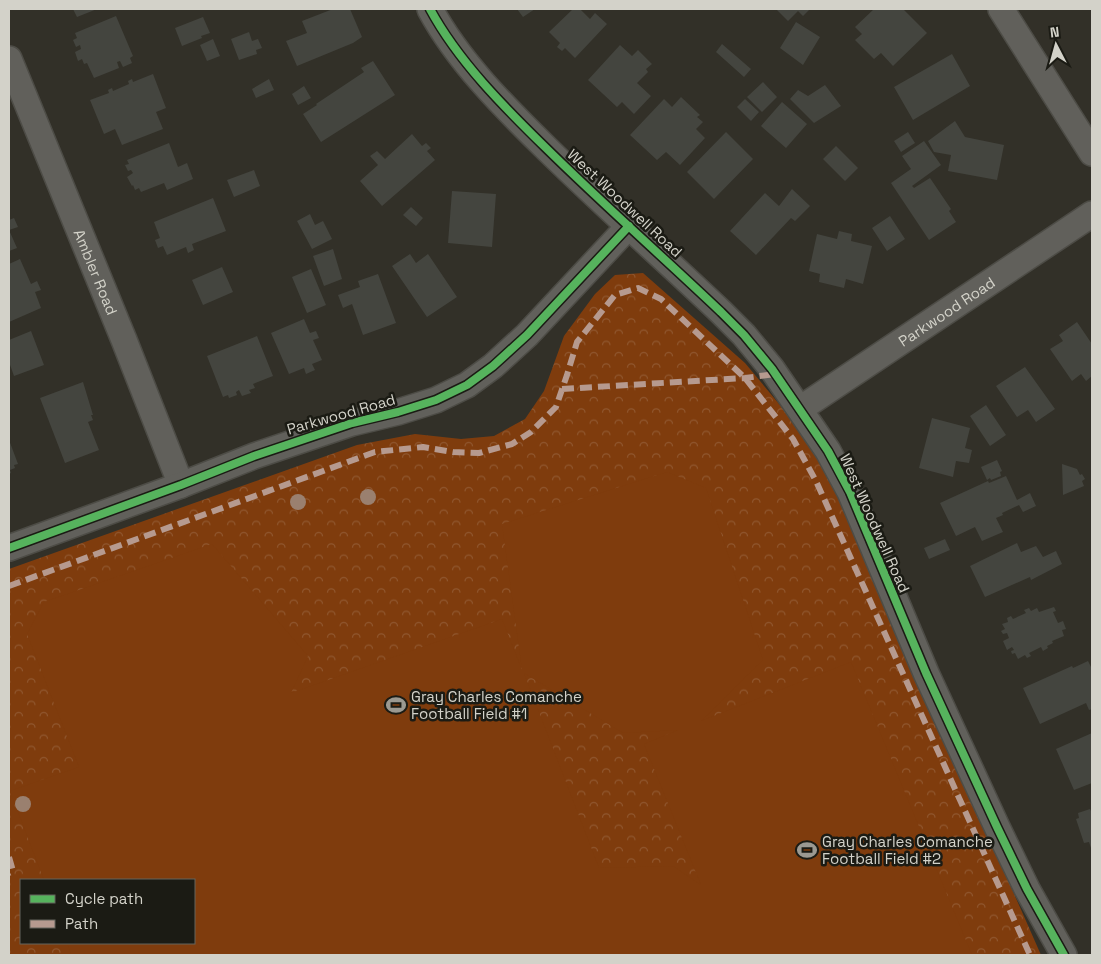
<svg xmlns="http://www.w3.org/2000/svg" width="1101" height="964" font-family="'Space Grotesk',sans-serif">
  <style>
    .park { fill: url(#park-crowns); fill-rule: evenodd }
    .pitch { fill: #7f3c0d; fill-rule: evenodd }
    .building { fill: #44453f }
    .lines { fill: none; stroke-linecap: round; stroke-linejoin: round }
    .street-casing { stroke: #4d4c46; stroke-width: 28 }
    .street { stroke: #61605b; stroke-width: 25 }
    .quiet { stroke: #b69a8f; stroke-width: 6; stroke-dasharray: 12 6; stroke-linecap: butt }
    .cycleway-casing { stroke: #1b1b14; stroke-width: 11 }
    .cycleway { stroke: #56b35d; stroke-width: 8 }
    .tree { fill: #9a806f }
    .labels { text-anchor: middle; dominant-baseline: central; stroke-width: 5; stroke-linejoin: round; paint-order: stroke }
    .street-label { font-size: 15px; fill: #d3d2c9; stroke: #1b1b14 }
    .poi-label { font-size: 15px; fill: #d3d2c9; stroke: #1b1b14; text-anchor: start }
  </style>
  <defs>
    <pattern id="park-crowns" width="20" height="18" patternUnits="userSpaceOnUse" patternTransform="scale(1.25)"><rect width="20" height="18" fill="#7f3c0d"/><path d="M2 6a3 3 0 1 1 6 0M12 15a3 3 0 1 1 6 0" fill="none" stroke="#90572f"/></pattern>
  </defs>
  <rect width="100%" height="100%" fill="#323028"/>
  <path class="park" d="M 643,273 L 745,363 L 800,429 L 833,482 L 1041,955 L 9,955 L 9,569 L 357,445 L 415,434 L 461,439 L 494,436 L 525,419 L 544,391 L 564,336 L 595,294 L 615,275 ZM 21,880 L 194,880 L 194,943 L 21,943 Z"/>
  <path class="pitch" d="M 667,472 L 706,488 L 763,660 L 701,721 L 851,662 L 972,955 L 71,955 L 67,943 L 194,943 L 194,880 L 44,880 L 10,791 L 79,767 L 27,634 L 44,602 L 212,544 L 308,656 L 291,693 L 502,619 L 522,670 L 502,524 ZM 524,673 L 623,733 L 678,730 L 644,744 L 701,885 L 673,866 L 599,868 Z"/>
  <path class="building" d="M 73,9 L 97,9 L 77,17 Z
    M 333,9 L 350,9 L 362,37 L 353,43 L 297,66 L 286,41 L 307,33 L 302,21 Z
    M 517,9 L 535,9 L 523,17 Z
    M 573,9 L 580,9 L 590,19 L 595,13 L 607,24 L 575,58 L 565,48 L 562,51 L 557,47 L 560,43 L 549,32 Z
    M 776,9 L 810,9 L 803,16 L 798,11 L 788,21 Z
    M 874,9 L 903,9 L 927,33 L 893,66 L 881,53 L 874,59 L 855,40 L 862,34 L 855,27 Z
    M 116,16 L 133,56 L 130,58 L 132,63 L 123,67 L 120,61 L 117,62 L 119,68 L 94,78 L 87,63 L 84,64 L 82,59 L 78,61 L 75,52 L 81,49 L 80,45 L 76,47 L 73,40 L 77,38 L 75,33 Z
    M 203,17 L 210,33 L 201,36 L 202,38 L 182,46 L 175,28 Z
    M 796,22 L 820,37 L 803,65 L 780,48 Z
    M 249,32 L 252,41 L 258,39 L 262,48 L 256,50 L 257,54 L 239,60 L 231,39 Z
    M 213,39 L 220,56 L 207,61 L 200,45 Z
    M 722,44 L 751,69 L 744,77 L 716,52 Z
    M 620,45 L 632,56 L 638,50 L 652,64 L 646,69 L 648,72 L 637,83 L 651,96 L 634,114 L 622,102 L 617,107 L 588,80 Z
    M 952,54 L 970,86 L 913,120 L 894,87 Z
    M 373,61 L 395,95 L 321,142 L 303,114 L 317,105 L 316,104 L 364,72 L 361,68 Z
    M 153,74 L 166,108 L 156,112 L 163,129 L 122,145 L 115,129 L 104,134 L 90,100 L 109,93 L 108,90 L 112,88 L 113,91 L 129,84 L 128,81 L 132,79 L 133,82 Z
    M 269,79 L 274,90 L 256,98 L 252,89 Z
    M 763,82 L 777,97 L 762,112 L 747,97 Z
    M 825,85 L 841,106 L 814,123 L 790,99 L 798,90 L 808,96 Z
    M 304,86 L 311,98 L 298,105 L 292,94 Z
    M 681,97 L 700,115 L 697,117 L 703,122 L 696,129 L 705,138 L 680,165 L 666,152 L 657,160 L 630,135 L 664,99 L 672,107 Z
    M 745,99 L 759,112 L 751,121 L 737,107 Z
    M 782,102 L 807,124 L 786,148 L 761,126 Z
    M 955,121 L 965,137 L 1004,145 L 997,180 L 948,171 L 951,155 L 934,152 L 928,141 Z
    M 726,132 L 753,159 L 714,199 L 687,172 Z
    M 908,132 L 915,143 L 901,152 L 894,141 Z
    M 412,134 L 422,146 L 426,143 L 431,148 L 427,151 L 435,160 L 382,206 L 360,181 L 378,165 L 370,156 L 377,151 L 385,159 Z
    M 924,141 L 941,165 L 912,186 L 914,188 L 930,178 L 951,209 L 949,211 L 956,222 L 929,240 L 891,183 L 911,169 L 902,156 Z
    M 169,143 L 178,167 L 187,163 L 193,179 L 167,190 L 164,183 L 141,192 L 139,188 L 135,190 L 133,185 L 132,186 L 127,177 L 133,173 L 131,170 L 128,171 L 125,165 L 129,164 L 127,160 Z
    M 836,146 L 858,168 L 845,181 L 823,159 Z
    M 254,170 L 260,186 L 234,197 L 227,180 Z
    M 792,189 L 810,206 L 795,221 L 791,218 L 756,255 L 730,231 L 765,193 L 779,206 Z
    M 452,191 L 496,194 L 492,247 L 448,243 Z
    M 213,198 L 226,231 L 192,244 L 194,250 L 188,253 L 186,247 L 167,255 L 163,246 L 158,248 L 155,240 L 160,238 L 154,222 Z
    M 411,207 L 423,218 L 416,226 L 403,215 Z
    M 310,214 L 315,225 L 323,221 L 332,239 L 312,249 L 297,221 Z
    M 890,216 L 905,239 L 887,251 L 872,228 Z
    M 14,218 L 18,227 L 9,230 L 17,248 L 9,251 L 9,220 Z
    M 839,231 L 852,234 L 851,241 L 872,246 L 863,284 L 846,279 L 844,288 L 819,282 L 820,274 L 809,271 L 817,234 L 837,239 Z
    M 333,249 L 342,279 L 324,286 L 313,256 Z
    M 410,254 L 416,263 L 428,254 L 457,297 L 427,317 L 392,266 Z
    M 20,259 L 31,284 L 37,281 L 41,290 L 35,292 L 41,308 L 9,322 L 9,264 Z
    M 222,267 L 233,292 L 203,305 L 192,280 Z
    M 311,269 L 326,305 L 307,313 L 292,277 Z
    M 378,274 L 396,323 L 363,335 L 352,304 L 343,308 L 338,295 L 360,287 L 358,281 Z
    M 304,319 L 310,333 L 316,331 L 319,338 L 313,340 L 322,360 L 312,364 L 315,370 L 306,374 L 304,368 L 289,374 L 271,333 Z
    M 1077,322 L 1092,344 L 1092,376 L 1086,381 L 1081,374 L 1072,381 L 1050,349 L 1063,341 L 1059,335 Z
    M 31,331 L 44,365 L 14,376 L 9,362 L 9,340 Z
    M 257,336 L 273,376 L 253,384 L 255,388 L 249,390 L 251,393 L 242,396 L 239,390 L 236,392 L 237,395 L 229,398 L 228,395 L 223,397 L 207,356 Z
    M 1025,367 L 1055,409 L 1036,422 L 1028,410 L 1017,417 L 996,386 Z
    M 83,382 L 93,415 L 91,415 L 93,420 L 88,422 L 99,450 L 65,463 L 40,398 Z
    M 986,405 L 1006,435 L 990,446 L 970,416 Z
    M 932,418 L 970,428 L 965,448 L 972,450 L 969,463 L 956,461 L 953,477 L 919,468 Z
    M 9,440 L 18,464 L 14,465 L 15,468 L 10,470 L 11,473 L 9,474 Z
    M 997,460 L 1002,471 L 1000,472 L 1001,476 L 991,480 L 990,478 L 987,480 L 981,467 Z
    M 1062,464 L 1077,469 L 1080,475 L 1082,474 L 1085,479 L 1082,481 L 1084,486 L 1063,495 Z
    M 1006,476 L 1017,500 L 1030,493 L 1036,506 L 1023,512 L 1019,505 L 1002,513 L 1003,515 L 996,518 L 1003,532 L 982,541 L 975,527 L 956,536 L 940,503 L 988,481 L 989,483 Z
    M 945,539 L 950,550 L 929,559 L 924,548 Z
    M 1017,543 L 1021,552 L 1036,546 L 1043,557 L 1056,551 L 1062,564 L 1031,580 L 1030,577 L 985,597 L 970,566 Z
    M 1054,607 L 1056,611 L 1053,612 L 1058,623 L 1063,621 L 1066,629 L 1062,630 L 1064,636 L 1052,641 L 1053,643 L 1047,646 L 1048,648 L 1043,651 L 1041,647 L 1029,653 L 1031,656 L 1027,658 L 1025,655 L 1018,659 L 1015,653 L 1012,654 L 1011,651 L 1014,650 L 1012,647 L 1007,650 L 1003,641 L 1009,638 L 1007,633 L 1003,634 L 1001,631 L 1005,629 L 1002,624 L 1008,622 L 1007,618 L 1011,616 L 1013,619 L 1026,613 L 1024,610 L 1029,608 L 1031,611 L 1037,608 L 1039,612 Z
    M 1088,661 L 1092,669 L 1092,709 L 1089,710 L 1086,703 L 1040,724 L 1023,688 L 1072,666 L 1073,668 Z
    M 1092,733 L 1092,783 L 1074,790 L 1056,749 Z
    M 1090,809 L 1092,813 L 1092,851 L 1089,842 L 1084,843 L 1076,819 L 1079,818 L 1078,813 Z"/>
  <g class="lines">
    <defs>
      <g id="street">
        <path d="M 430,9 C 458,61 504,107 546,148 C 603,204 663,257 721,312 L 744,335 L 772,369 L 828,451 L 850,492 L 926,673 L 997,827 L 1027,889 L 1064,955"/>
        <path d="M 1001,9 L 1092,153"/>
        <path id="s1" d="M 9,59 L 124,340 L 181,485"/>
        <path id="s2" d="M 800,409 L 1092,214"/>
        <path d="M 9,548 L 181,485 L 254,456 L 352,423 L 398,412 L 436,400 L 467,385 L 493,366 L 527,335 L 629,226"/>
      </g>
    </defs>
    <use href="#street" class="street-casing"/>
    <use href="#street" class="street"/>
    <path class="quiet" d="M 562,389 L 745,378 L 775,374
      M 9,586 L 375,452 L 423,447 L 453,452 L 479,453 L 512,444 L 531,432 L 556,407 L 567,375 L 577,342 L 615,295 L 638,288 L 661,299 L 745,378 L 793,439 L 816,481 L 1030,955
      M 9,857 L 13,871 L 9,873"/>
    <defs>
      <path id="cycleway" d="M 430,9 C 458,61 504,107 546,148 C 603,204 663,257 721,312 L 744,335 L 772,369 L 828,451 L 850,492 L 926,673 L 997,827 L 1027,889 L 1064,955
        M 9,548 L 181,485 L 254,456 L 352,423 L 398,412 L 436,400 L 467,385 L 493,366 L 527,335 L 629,226"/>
    </defs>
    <use href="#cycleway" class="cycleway-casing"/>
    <use href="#cycleway" class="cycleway"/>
  </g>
  <g class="tree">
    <circle cx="368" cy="497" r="8"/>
    <circle cx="298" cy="502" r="8"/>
    <circle cx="23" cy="804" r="8"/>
  </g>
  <defs>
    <symbol id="stadium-bare" viewBox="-9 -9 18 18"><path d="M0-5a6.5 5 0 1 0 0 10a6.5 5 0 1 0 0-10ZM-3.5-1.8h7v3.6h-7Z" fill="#9b9991" stroke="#1b1b14" stroke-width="2.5" paint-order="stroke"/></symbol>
  </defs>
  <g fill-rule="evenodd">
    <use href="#stadium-bare" x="382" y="691" width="28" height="28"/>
    <use href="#stadium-bare" x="793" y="836" width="28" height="28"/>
  </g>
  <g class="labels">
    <g class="street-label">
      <text transform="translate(625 203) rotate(43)">West Woodwell Road</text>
      <text stroke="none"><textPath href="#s1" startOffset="230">Ambler Road</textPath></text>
      <text stroke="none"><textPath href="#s2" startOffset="176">Parkwood Road</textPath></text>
      <text transform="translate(341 414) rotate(-16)">Parkwood Road</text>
      <text transform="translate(875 523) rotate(66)">West Woodwell Road</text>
    </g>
    <g class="poi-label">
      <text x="411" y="696">Gray Charles Comanche<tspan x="411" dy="17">Football Field #1</tspan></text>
      <text x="822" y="841">Gray Charles Comanche<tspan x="822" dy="17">Football Field #2</tspan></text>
    </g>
  </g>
  <rect width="1101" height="964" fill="none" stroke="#d3d2c9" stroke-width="20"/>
  <rect x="20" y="879" width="175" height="65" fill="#1b1b14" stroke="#65645c"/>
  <rect x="30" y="895" width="25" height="8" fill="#56b35d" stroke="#65645c"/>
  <text x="65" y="904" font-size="15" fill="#d3d2c9">Cycle path</text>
  <rect x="30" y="920" width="25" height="8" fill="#b69a8f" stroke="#65645c"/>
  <text x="65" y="929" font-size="15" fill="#d3d2c9">Path</text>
  <g transform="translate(1056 45) rotate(354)" stroke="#1b1b14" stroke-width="4" paint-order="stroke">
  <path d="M0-4L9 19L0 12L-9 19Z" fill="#d3d2c9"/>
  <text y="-8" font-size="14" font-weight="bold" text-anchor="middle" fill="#d3d2c9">N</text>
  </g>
</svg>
